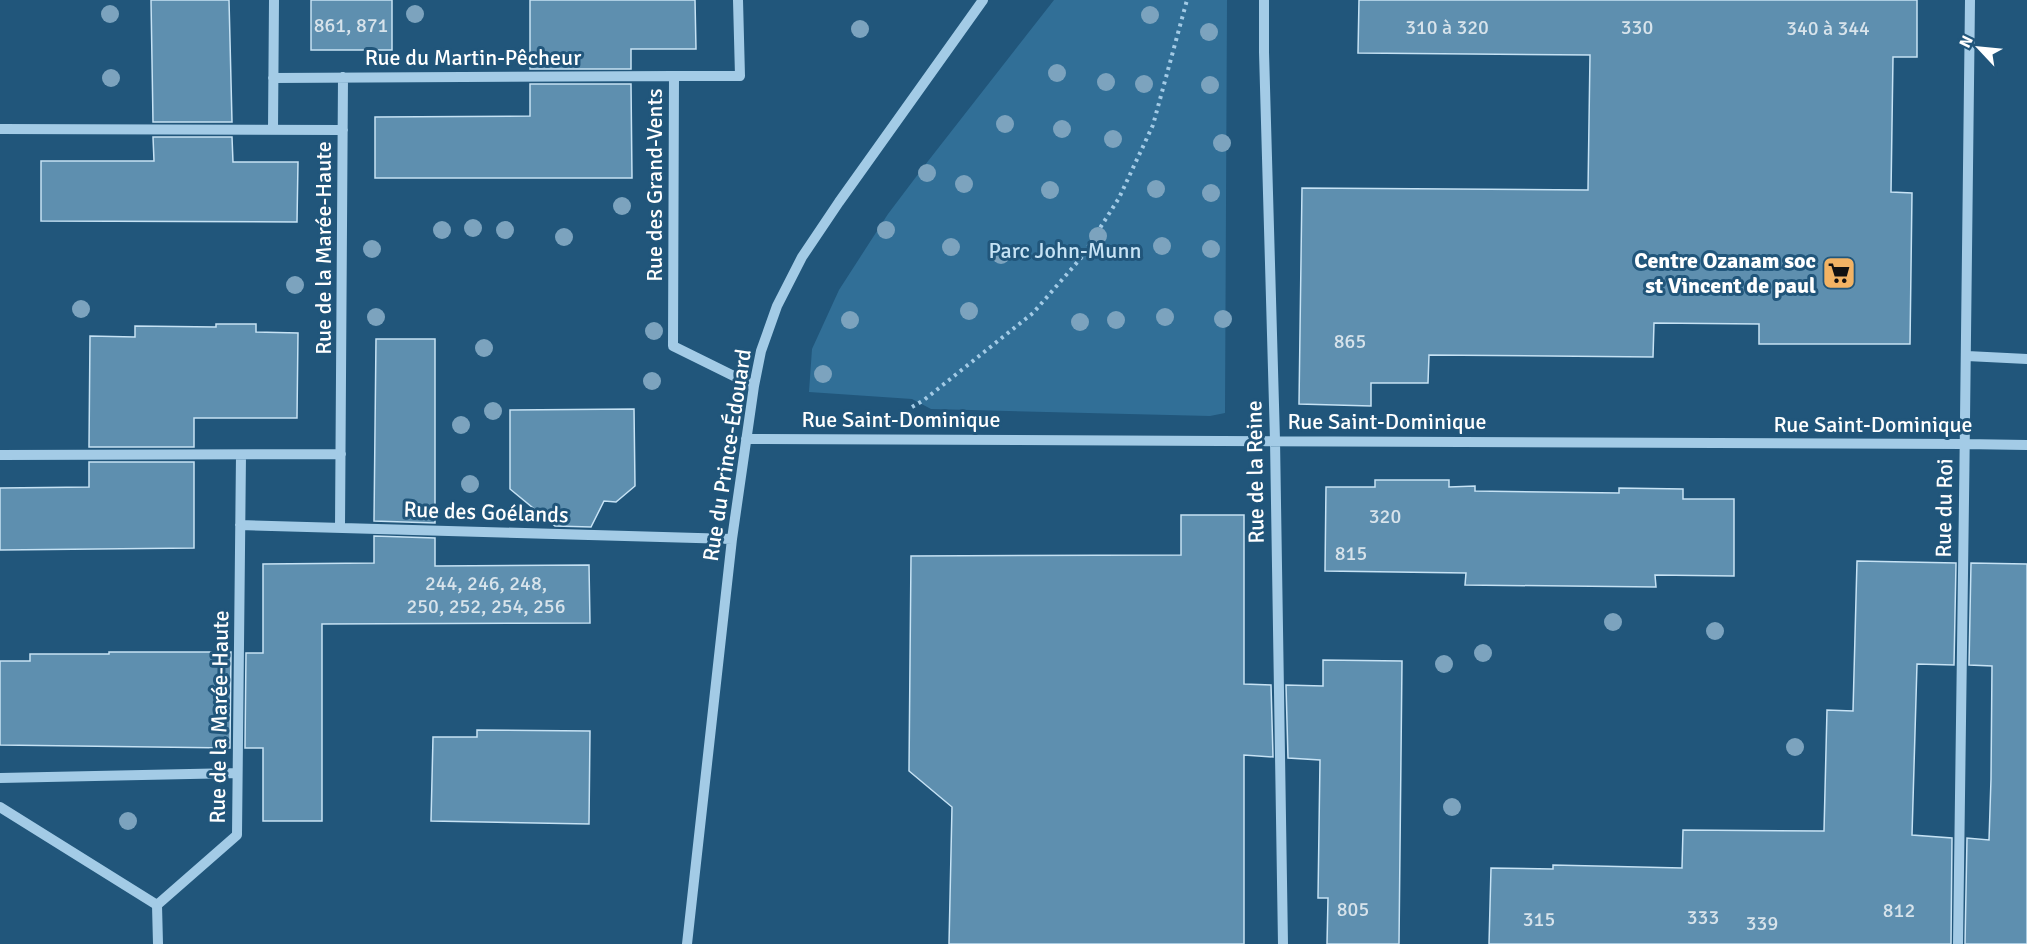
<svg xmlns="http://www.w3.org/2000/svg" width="2027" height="944" font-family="Signika,sans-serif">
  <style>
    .green { fill: #316f97 }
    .building { fill: #5e8faf; stroke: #c6e2f4; stroke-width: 1.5 }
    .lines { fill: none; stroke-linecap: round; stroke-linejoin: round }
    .path { stroke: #a3cbe6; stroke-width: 4; stroke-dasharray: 3 4.5; stroke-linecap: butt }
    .minor { stroke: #a3cbe6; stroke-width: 10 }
    .tree { fill: #7ca3be }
    .labels { text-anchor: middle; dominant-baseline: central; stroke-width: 6; stroke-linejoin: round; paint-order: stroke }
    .number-label { font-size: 20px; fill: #d7e3eb }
    .street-label { font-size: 22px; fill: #fff; stroke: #21567b }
    .park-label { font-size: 22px; fill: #c6e2f4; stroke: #21567b }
    .poi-label { font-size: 22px; font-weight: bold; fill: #fff; stroke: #21567b; text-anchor: end }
  </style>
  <rect width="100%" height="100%" fill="#21567b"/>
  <path class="green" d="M 1054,0 L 1227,0 L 1225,413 L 1210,416 L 931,409 L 912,399 L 809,392 L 812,349 L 839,290 L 888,214 L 925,165 Z"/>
  <path class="building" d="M 151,0 L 229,0 L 232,122 L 153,122 Z
    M 311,0 L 392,0 L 392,50 L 311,50 Z
    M 530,0 L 695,0 L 696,49 L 631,49 L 631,69 L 530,69 Z
    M 1359,0 L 1917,0 L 1917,57 L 1893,57 L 1891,192 L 1912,193 L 1910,344 L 1759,344 L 1759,324 L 1654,323 L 1653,357 L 1429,355 L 1428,383 L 1371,383 L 1371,406 L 1299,404 L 1302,188 L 1588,190 L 1590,55 L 1358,53 Z
    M 530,84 L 631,84 L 632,178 L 375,178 L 375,117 L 530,116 Z
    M 153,137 L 232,137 L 233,162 L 298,162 L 297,222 L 41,221 L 41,161 L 154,161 Z
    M 216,324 L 256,324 L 256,332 L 298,333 L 297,418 L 194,418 L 194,447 L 89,447 L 90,336 L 135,337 L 135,326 L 216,327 Z
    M 376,339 L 435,339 L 435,523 L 374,521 Z
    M 634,409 L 635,486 L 616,502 L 604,501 L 591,527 L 555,526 L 510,489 L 510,410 Z
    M 89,462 L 194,462 L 194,548 L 0,550 L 0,488 L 89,487 Z
    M 1375,480 L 1449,480 L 1449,487 L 1475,486 L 1475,491 L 1619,493 L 1619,488 L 1683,489 L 1683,499 L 1734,499 L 1734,576 L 1655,575 L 1656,587 L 1465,585 L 1466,573 L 1325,571 L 1326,487 L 1375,487 Z
    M 1181,515 L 1244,515 L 1244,684 L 1271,685 L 1273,757 L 1244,755 L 1244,944 L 949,944 L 952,807 L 909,771 L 911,556 L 1181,555 Z
    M 374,536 L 435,538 L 435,566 L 589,565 L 590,623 L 322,624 L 322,821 L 263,821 L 263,748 L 245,748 L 246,653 L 263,653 L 263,564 L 374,563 Z
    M 1857,561 L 1956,563 L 1954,665 L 1917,664 L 1912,835 L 1952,838 L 1951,944 L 1489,944 L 1491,868 L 1553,869 L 1553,865 L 1682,868 L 1683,830 L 1824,831 L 1827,710 L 1853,711 Z
    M 1971,563 L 2027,564 L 2027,944 L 1965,944 L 1967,838 L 1989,840 L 1991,779 L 1992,666 L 1969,665 Z
    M 109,652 L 231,652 L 230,748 L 0,745 L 0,661 L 30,661 L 30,654 L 109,654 Z
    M 1323,660 L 1402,661 L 1399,944 L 1327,944 L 1328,898 L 1318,898 L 1320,760 L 1288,758 L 1286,685 L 1323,686 Z
    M 477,730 L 590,731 L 589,824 L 431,821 L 433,737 L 477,737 Z"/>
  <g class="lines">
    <path class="path" d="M 912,407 L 924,400 L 1033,313 L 1081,258 L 1119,198 L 1153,125 L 1187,0"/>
    <path class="minor" d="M 738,0 L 740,76 L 674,76 L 673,346 L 754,386
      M 1264,0 L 1264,52 L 1275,440 L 1283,944
      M 273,78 L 674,76
      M 0,129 L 343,130
      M 273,129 L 274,0
      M 1967,356 L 2027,359
      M 746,439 L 1964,444 L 2027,445
      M 0,455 L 341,454
      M 240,525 L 732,539
      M 340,527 L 343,77
      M 0,778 L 237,773
      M 0,807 L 157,905
      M 158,944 L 157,905 L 237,835 L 241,455
      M 687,944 L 732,539 L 754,386 L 761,351 L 777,306 L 802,257 L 839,202 L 983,0
      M 1958,944 C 1962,629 1967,315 1970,0"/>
  </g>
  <g class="tree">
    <circle cx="110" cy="14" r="9"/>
    <circle cx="415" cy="14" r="9"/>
    <circle cx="1150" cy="15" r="9"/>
    <circle cx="860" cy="29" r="9"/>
    <circle cx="1209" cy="32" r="9"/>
    <circle cx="1057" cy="73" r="9"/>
    <circle cx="111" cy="78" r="9"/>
    <circle cx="1106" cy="82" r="9"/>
    <circle cx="1144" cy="84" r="9"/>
    <circle cx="1210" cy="85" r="9"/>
    <circle cx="1005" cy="124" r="9"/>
    <circle cx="1062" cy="129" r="9"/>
    <circle cx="1113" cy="139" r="9"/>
    <circle cx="1222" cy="143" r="9"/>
    <circle cx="927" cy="173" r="9"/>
    <circle cx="964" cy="184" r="9"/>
    <circle cx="1156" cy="189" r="9"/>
    <circle cx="1050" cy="190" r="9"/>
    <circle cx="1211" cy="193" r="9"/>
    <circle cx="622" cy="206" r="9"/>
    <circle cx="473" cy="228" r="9"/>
    <circle cx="442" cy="230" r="9"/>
    <circle cx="505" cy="230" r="9"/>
    <circle cx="886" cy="230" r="9"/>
    <circle cx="1098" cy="236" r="9"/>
    <circle cx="564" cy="237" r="9"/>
    <circle cx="1162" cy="246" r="9"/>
    <circle cx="951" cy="247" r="9"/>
    <circle cx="372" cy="249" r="9"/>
    <circle cx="1211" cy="249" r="9"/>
    <circle cx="1001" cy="255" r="9"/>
    <circle cx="295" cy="285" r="9"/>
    <circle cx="81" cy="309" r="9"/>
    <circle cx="969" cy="311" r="9"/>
    <circle cx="376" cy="317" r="9"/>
    <circle cx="1165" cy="317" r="9"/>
    <circle cx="1223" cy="319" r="9"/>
    <circle cx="850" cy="320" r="9"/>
    <circle cx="1116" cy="320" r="9"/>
    <circle cx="1080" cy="322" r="9"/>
    <circle cx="654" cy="331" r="9"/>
    <circle cx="484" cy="348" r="9"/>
    <circle cx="823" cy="374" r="9"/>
    <circle cx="652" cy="381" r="9"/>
    <circle cx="493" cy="411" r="9"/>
    <circle cx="461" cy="425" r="9"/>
    <circle cx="470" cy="484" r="9"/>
    <circle cx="1613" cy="622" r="9"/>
    <circle cx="1715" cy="631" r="9"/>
    <circle cx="1483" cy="653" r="9"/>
    <circle cx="1444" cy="664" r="9"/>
    <circle cx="1795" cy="747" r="9"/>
    <circle cx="1452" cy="807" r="9"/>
    <circle cx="128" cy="821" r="9"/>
  </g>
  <defs>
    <symbol id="supermarket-square" viewBox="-11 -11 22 22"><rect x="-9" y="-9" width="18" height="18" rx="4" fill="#f2b364" stroke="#21567b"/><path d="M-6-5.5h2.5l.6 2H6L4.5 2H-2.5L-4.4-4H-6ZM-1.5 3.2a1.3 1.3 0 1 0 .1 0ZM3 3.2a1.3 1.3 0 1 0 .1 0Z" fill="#111"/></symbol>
  </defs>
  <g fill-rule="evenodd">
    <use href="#supermarket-square" x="1820" y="254" width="38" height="38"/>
  </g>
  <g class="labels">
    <g class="number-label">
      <text x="351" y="25">861, 871</text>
      <text x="1447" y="27">310 à 320</text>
      <text x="1637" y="27">330</text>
      <text x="1828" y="28">340 à 344</text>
      <text x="1350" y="341">865</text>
      <text x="1385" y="516">320</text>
      <text x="1351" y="553">815</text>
      <text x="486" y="583">244, 246, 248,<tspan x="486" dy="23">250, 252, 254, 256</tspan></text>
      <text x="1353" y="909">805</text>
      <text x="1899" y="910">812</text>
      <text x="1703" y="917">333</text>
      <text x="1539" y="919">315</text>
      <text x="1762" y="923">339</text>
    </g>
    <g class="street-label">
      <text x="473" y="57">Rue du Martin-Pêcheur</text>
      <text transform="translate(654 185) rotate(-90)">Rue des Grand-Vents</text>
      <text transform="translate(323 248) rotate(-90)">Rue de la Marée-Haute</text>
      <text x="901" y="419">Rue Saint-Dominique</text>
      <text x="1387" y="421">Rue Saint-Dominique</text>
      <text x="1873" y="424">Rue Saint-Dominique</text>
      <text transform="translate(727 455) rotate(-81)">Rue du Prince-Édouard</text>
      <text transform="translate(1255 472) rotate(-91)">Rue de la Reine</text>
      <text transform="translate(1944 508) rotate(-89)">Rue du Roi</text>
      <text transform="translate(486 512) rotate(2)">Rue des Goélands</text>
      <text transform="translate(219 717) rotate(-89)">Rue de la Marée-Haute</text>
    </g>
    <g class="park-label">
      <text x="1065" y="250">Parc John-Munn</text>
    </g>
    <g class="poi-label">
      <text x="1816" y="260">Centre Ozanam soc<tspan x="1816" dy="25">st Vincent de paul</tspan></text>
    </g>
  </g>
  <g transform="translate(1979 48) rotate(296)" stroke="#21567b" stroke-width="4.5" paint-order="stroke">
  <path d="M0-4.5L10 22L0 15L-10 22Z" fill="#ffffff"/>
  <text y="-9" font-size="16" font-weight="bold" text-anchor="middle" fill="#ffffff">N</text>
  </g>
</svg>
